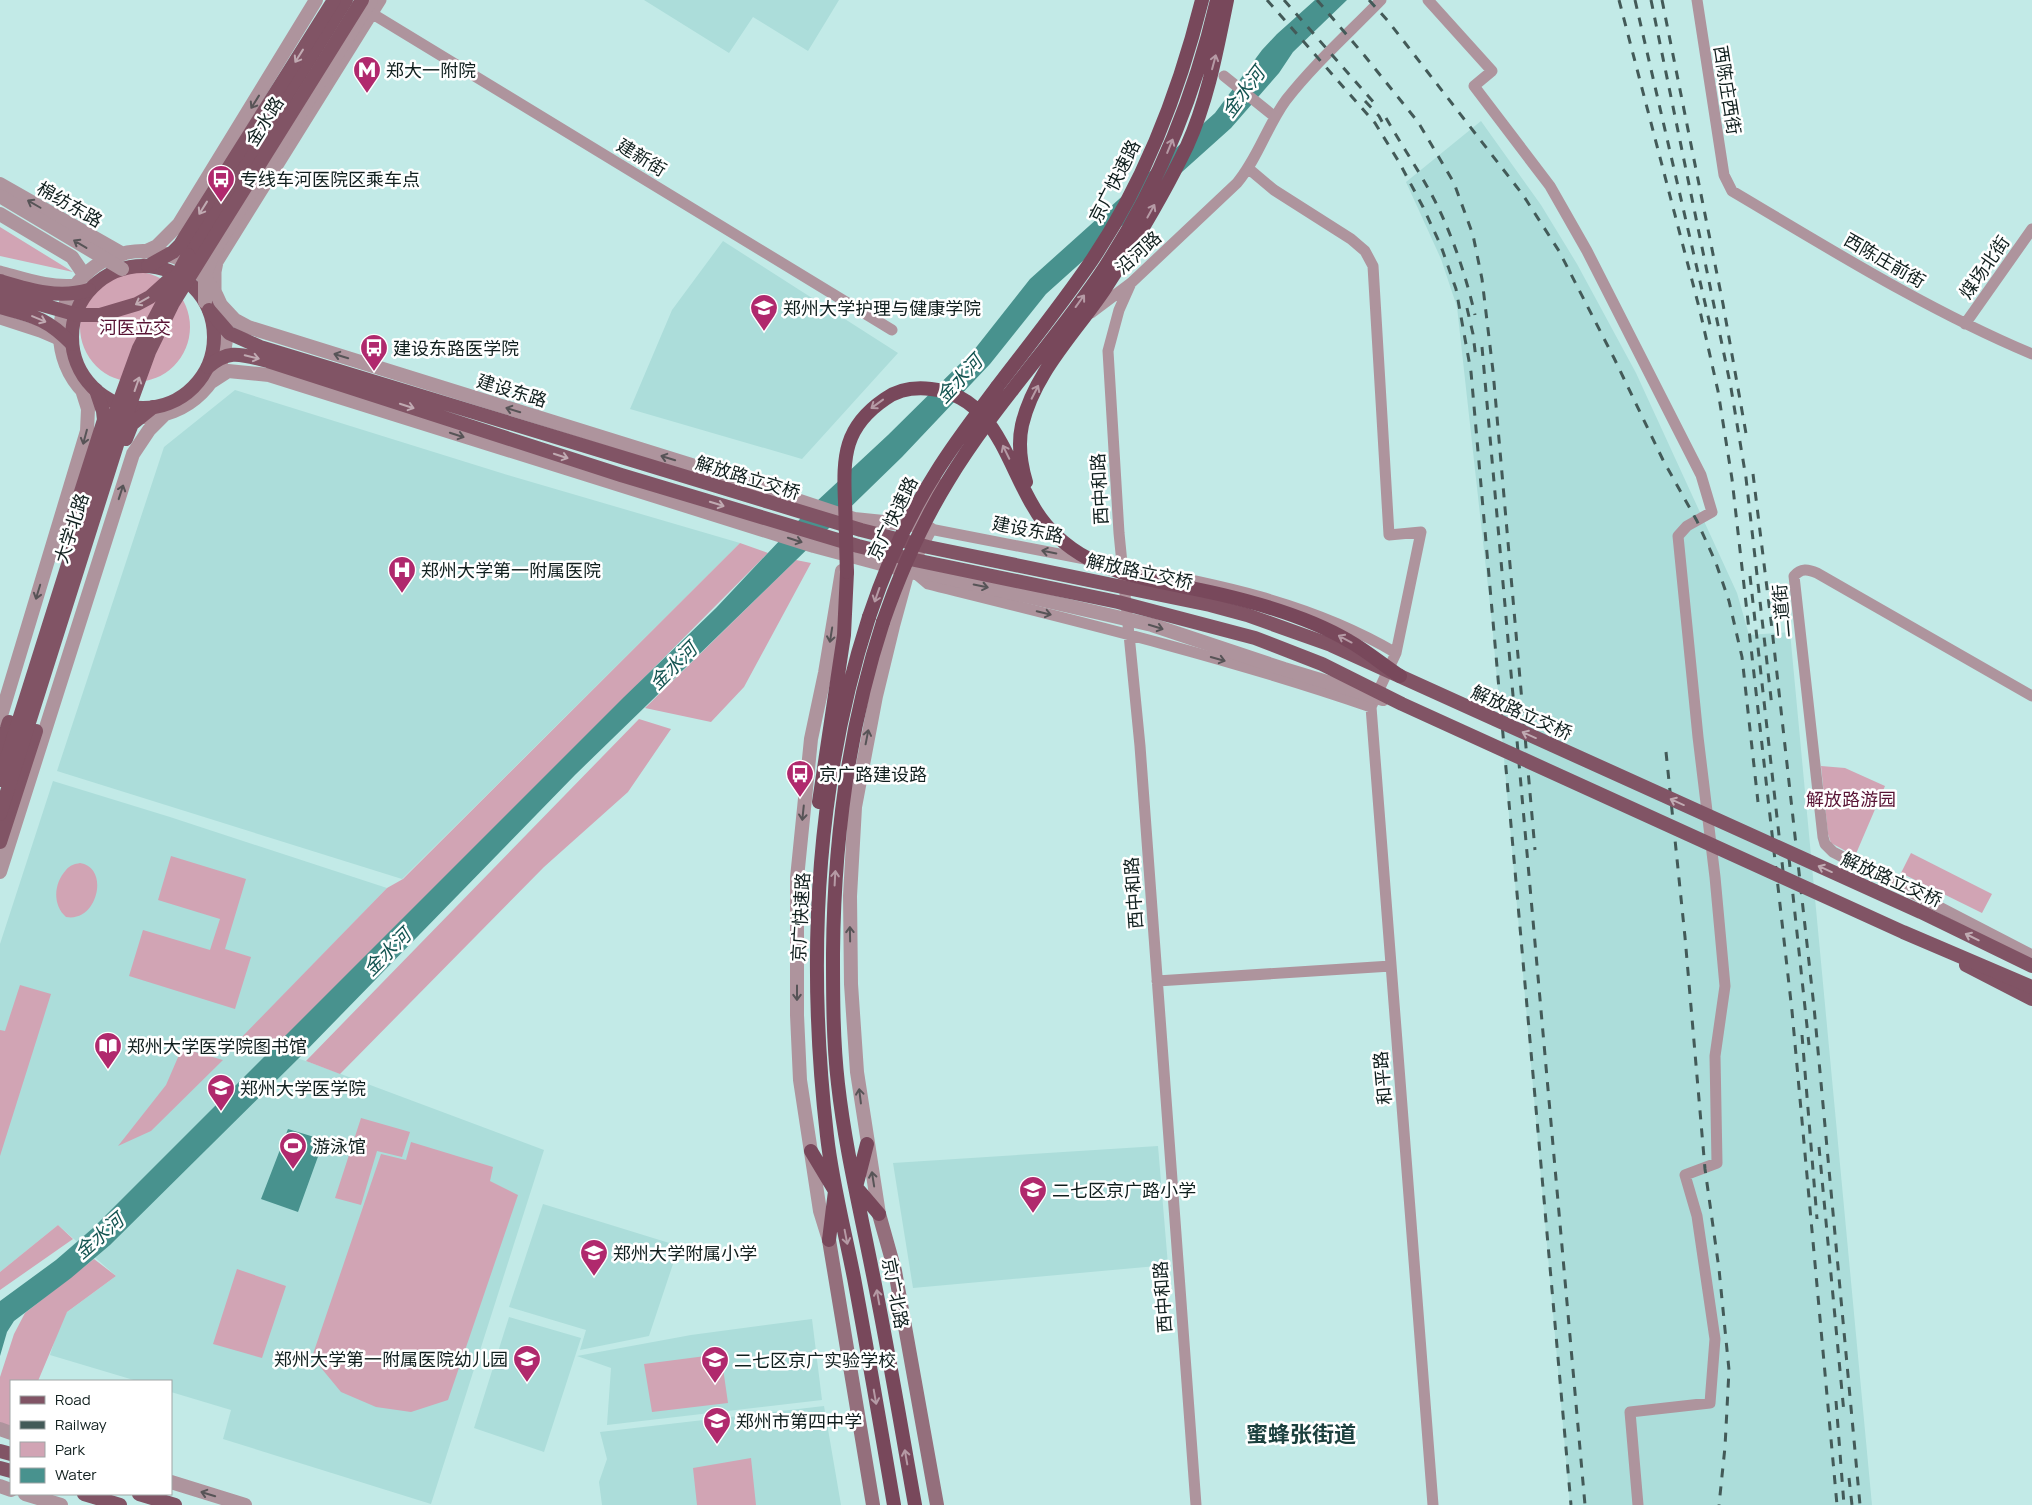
<svg xmlns="http://www.w3.org/2000/svg" width="2032" height="1505" font-family="Manrope,'Noto Sans SC',sans-serif">
  <style>
    .built { fill: #acddda }
    .green { fill: #d1a4b4 }
    .water { fill: #48928e }
    .lines { fill: none; stroke-linecap: round; stroke-linejoin: round }
    .minor { stroke: #ae949d; stroke-width: 11 }
    .tertiary { stroke: #ae949d; stroke-width: 14 }
    .secondary { stroke: #946f7c; stroke-width: 14 }
    .primary { stroke: #815465; stroke-width: 14 }
    .trunk { stroke: #78485b; stroke-width: 14 }
    .rail { stroke: #435a58; stroke-width: 3; stroke-dasharray: 9 9; stroke-linecap: butt }
    .tertiary-bridge { stroke: #ae949d; stroke-width: 14 }
    .primary-bridge { stroke: #815465; stroke-width: 14 }
    .trunk-bridge { stroke: #78485b; stroke-width: 14 }
    .oneway { stroke: #c0aab2 }
    .oneway2 { stroke: #b59aa5 }
    .oneway3 { stroke: #575457 }
    .labels { text-anchor: middle; dominant-baseline: central; stroke-width: 5; stroke-linejoin: round; paint-order: stroke }
    .poi-label { font-size: 18px; fill: #101f1e; stroke: #fff; text-anchor: start }
    .street-label { font-size: 18px; fill: #101f1e; stroke: #fff }
    .park-label { font-size: 18px; fill: #581334; stroke: #fff }
    .water-label { font-size: 19px; font-style: italic; fill: #145451; stroke: #fff }
    .district-label { font-size: 22px; font-weight: bold; fill: #1b403e; stroke: #fff }
  </style>
  <rect width="100%" height="100%" fill="#c2eae7"/>
  <path class="built" d="M 644,0 L 839,0 L 808,51 L 753,17 L 729,53 Z
    M 1481,121 L 1541,205 L 1577,264 L 1636,373 L 1737,593 L 1749,635 L 1790,632 L 1872,1505 L 1570,1505 L 1492,623 L 1457,307 L 1441,259 L 1406,182 Z
    M 723,241 L 898,353 L 802,459 L 630,409 L 672,310 Z
    M 235,390 L 511,476 L 740,543 L 402,879 L 57,771 L 164,447 Z
    M 53,781 L 170,817 L 387,888 L 240,1040 L 306,1061 L 544,1150 L 431,1504 L 223,1439 L 231,1410 L 171,1392 L 171,1381 L 137,1381 L 50,1355 L 63,1315 L 116,1276 L 58,1225 L 0,1272 L 0,944 Z
    M 1158,1146 L 1168,1265 L 913,1288 L 893,1163 Z
    M 543,1204 L 679,1246 L 649,1336 L 580,1350 L 586,1330 L 509,1307 Z
    M 509,1317 L 581,1338 L 544,1452 L 474,1428 Z
    M 812,1319 L 822,1400 L 607,1425 L 611,1368 L 577,1356 L 691,1335 Z
    M 824,1406 L 841,1505 L 602,1505 L 599,1482 L 607,1459 L 600,1432 Z"/>
  <path class="green" d="M 0,227 L 73,272 L 0,256 Z
    M80 327a55 55 0 1 1 110 0a55 55 0 1 1-110 0Z
    M 740,543 L 768,553 L 273,1051 L 239,1040 L 387,888 L 403,879 Z
    M 796,560 L 811,563 L 744,687 L 711,722 L 645,708 Z
    M 639,719 L 671,729 L 628,792 L 544,867 L 340,1074 L 306,1061 Z
    M 1821,766 L 1845,768 L 1885,786 L 1855,856 L 1831,843 L 1828,834 Z
    M 1911,853 L 1992,894 L 1982,913 L 1901,873 Z
    M 171,856 L 246,879 L 225,949 L 251,957 L 235,1009 L 129,976 L 143,930 L 210,950 L 220,919 L 158,900 Z
    M 80,863 C 110,867 98,923 66,917 C 52,905 54,883 66,870 C 70,865 75,864 80,863 Z
    M 20,985 L 51,994 L 0,1156 L 0,1030 L 5,1031 Z
    M 182,1048 L 223,1060 L 151,1131 L 118,1146 L 166,1085 Z
    M 361,1118 L 410,1132 L 402,1157 L 377,1151 L 361,1205 L 335,1198 Z
    M 411,1142 L 493,1167 L 490,1181 L 518,1195 L 448,1400 L 411,1412 L 376,1407 L 341,1392 L 312,1357 L 381,1154 L 406,1160 Z
    M 58,1225 L 73,1239 L 0,1290 L 0,1272 Z
    M 94,1259 L 116,1276 L 67,1312 L 38,1381 L 11,1381 L 11,1429 L 0,1424 L 0,1377 L 14,1334 L 25,1313 Z
    M 237,1269 L 286,1286 L 262,1358 L 213,1344 Z
    M 721,1354 L 728,1403 L 652,1412 L 644,1364 Z
    M 751,1458 L 756,1505 L 697,1505 L 693,1468 Z"/>
  <path class="water" d="M 1315,0 L 1347,0 L 1293,52 L 1279,73 L 1231,128 L 1046,294 L 990,364 L 902,457 L 575,775 L 300,1057 L 110,1245 L 71,1278 L 14,1321 L 7,1332 L 0,1356 L 0,1301 L 56,1260 L 93,1228 L 624,697 L 716,608 L 816,502 L 888,435 L 974,350 L 1030,279 L 1215,113 L 1262,50 L 1277,34 Z
    M 288,1129 L 324,1140 L 298,1212 L 261,1199 Z"/>
  <g class="lines">
    <path class="minor" d="M 1428,0 L 1492,71 L 1474,86 L 1550,186 L 1587,251 L 1701,475 L 1712,512 L 1687,526 L 1678,536 L 1698,737 L 1715,877 L 1725,986 L 1715,1056 L 1717,1163 L 1685,1175 L 1697,1216 L 1715,1339 L 1710,1403 L 1630,1412 L 1638,1505
      M 1697,0 L 1724,175 L 1732,191 C 1830,249 1927,310 2032,354
      M 358,5 L 892,330
      M 1224,76 L 1275,117
      M 1249,169 L 1274,190 L 1351,239 L 1365,251 L 1373,266 L 1389,535 L 1421,532 L 1396,653 L 1371,707 L 1433,1505
      M 0,271 C 26,278 50,287 77,284
      M 1131,283 L 1119,310 L 1108,351 L 1119,533 L 1140,746 L 1196,1505
      M 216,296 L 216,272 L 218,262 L 381,0
      M 1091,313 L 1131,283 L 1237,183 C 1258,158 1267,126 1286,100 C 1314,64 1349,33 1381,0
      M 0,319 L 40,332 L 61,341
      M 1965,324 L 2032,229
      M 914,523 L 939,484
      M 930,529 L 1085,559
      M 1115,565 C 1212,583 1310,602 1396,653
      M 915,573 L 928,584 C 1077,621 1226,657 1371,707
      M 2032,696 L 1817,573 C 1808,569 1801,568 1794,576 L 1823,837 L 1825,844 L 1833,852 L 2032,955
      M 1157,981 L 1391,966"/>
    <path class="tertiary" d="M 0,184 L 123,254
      M 0,214 L 72,257 L 85,276
      M60 334a83 83 0 1 1 166 0a83 83 0 1 1-166 0Z
      M 144,252 L 157,246 L 179,224 L 316,0
      M 221,305 L 235,320 L 248,327 L 701,468 L 854,519 L 913,525 L 930,529 L 908,571 L 893,626 L 876,696 L 855,807 L 850,896 L 851,984 L 857,1072 L 879,1214
      M 211,382 L 228,371 L 269,375 L 814,546 L 915,573 L 934,575
      M 0,719 L 87,431 L 88,409 L 82,390
      M 0,872 L 133,454 L 149,430 L 165,414
      M 829,1240 L 820,1211 L 800,1080 L 797,1015 L 797,878 L 811,739 L 825,673 L 842,571
      M 0,1429 L 11,1433
      M 171,1482 L 245,1505
      M 0,1486 L 11,1490
      M 25,1494 L 61,1505"/>
    <path class="secondary" d="M 879,1214 L 895,1271 L 937,1505
      M 829,1240 L 873,1505"/>
    <path class="primary" d="M 188,255 L 346,0
      M72 337a71 71 0 1 1 142 0a71 71 0 1 1-142 0Z
      M 0,750 L 9,722
      M 0,842 L 36,731
      M 1966,965 L 2032,999
      M 0,1451 L 11,1454
      M 0,1468 L 11,1471
      M 84,1494 L 120,1505
      M 139,1494 L 175,1505"/>
    <path class="trunk" d="M 997,387 C 1029,345 1062,304 1092,260 C 1145,181 1179,92 1202,0
      M 869,617 C 815,784 807,962 827,1136 C 832,1182 845,1232 854,1278 C 868,1353 881,1429 894,1505
      M 883,622 C 848,729 834,842 833,954 C 833,997 833,1041 838,1084 C 845,1147 860,1209 872,1270 C 888,1348 901,1427 915,1505
      M 819,802 L 844,635 L 847,572
      M 867,1144 L 856,1187 L 879,1214
      M 811,1151 L 835,1191 L 829,1240"/>
    <path class="rail" d="M 1267,0 L 1375,123 L 1399,162 L 1423,207 L 1441,246 L 1456,289 L 1471,372 L 1571,1505
      M 1284,0 L 1376,105
      M 1317,0 L 1364,55 L 1418,122 L 1454,183 L 1473,235 L 1482,279 L 1493,371 L 1535,850
      M 1369,0 L 1388,21 L 1523,195 L 1559,251 L 1614,358 L 1663,460 L 1697,521 L 1716,563 L 1729,601 L 1742,657 L 1758,802
      M 1619,0 L 1700,311 L 1718,391 L 1732,479 L 1792,1011 L 1837,1505
      M 1635,0 L 1711,329
      M 1651,0 L 1731,388 L 1746,478 L 1772,707
      M 1662,0 L 1723,304 L 1747,439
      M 1365,101 L 1379,116 L 1386,129
      M 1386,118 C 1402,146 1420,172 1435,201 C 1453,237 1466,276 1475,315
      M 1467,308 L 1473,334 L 1476,359
      M 1482,347 L 1585,1505
      M 1753,474 L 1772,629 L 1814,1007 L 1860,1505
      M 1750,576 L 1783,871
      M 1666,752 L 1685,937 L 1705,1169 L 1719,1269 L 1729,1370 L 1725,1447 L 1719,1505
      M 1789,858 L 1809,1045
      M 1802,1035 L 1817,1219
      M 1819,1147 L 1844,1413
      M 1836,1401 L 1844,1505
      M 1849,1478 L 1852,1505"/>
    <path class="tertiary-bridge" d="M 0,196 L 122,269
      M 205,302 L 205,274 L 215,249 L 371,0
      M 934,575 L 1152,625 L 1284,669 L 1383,699"/>
    <path class="primary-bridge" d="M 148,266 L 173,252 L 180,245 L 334,0
      M 0,281 C 30,290 58,299 89,290
      M 0,293 L 78,315 L 100,315 L 137,304 L 150,297 L 170,279
      M 0,307 C 33,316 47,318 72,344
      M 209,310 L 229,333 L 260,347 L 861,530 L 928,547 L 1210,605 L 1247,615 L 1331,645 L 1921,912 L 2032,966
      M 208,367 C 230,348 242,355 268,361 L 621,475 L 858,546 L 910,559 L 1118,602 L 1255,638 L 1322,664 L 1402,704 L 1903,932 L 2032,987
      M 126,439 L 132,424 L 153,407
      M 72,520 L 104,420 L 103,411 L 96,390
      M 0,780 L 119,403 L 139,348 L 188,255
      M 0,814 L 129,407 L 149,352 L 173,303 L 362,0"/>
    <path class="trunk-bridge" d="M 1026,482 C 1021,465 1018,443 1022,425 C 1034,373 1075,333 1104,290 C 1134,244 1163,196 1187,146 C 1208,100 1217,49 1227,0
      M 847,572 C 846,549 846,526 845,502 C 843,456 844,427 885,399 C 899,389 914,387 931,389 C 993,395 1006,461 1033,506 C 1045,528 1066,547 1089,559 C 1129,580 1179,584 1223,595 C 1265,605 1312,619 1349,641 C 1367,651 1383,665 1400,676
      M 869,617 C 886,566 908,516 937,471 C 955,442 976,415 997,387
      M 883,622 C 900,573 921,525 948,481 C 994,405 1056,341 1105,267 C 1158,186 1195,95 1217,0"/>
  </g>
  <defs><path id="oneway-shaft" d="M-6 0H5M1.5-3L5.5 0L1.5 3" fill="none" stroke-width="1.6" stroke-linecap="round" stroke-linejoin="round" transform="scale(1.25)"/></defs>
  <g class="oneway">
    <use href="#oneway-shaft" transform="translate(299 56) rotate(122)"/>
    <use href="#oneway-shaft" transform="translate(203 208) rotate(122)"/>
    <use href="#oneway-shaft" transform="translate(142 301) rotate(151)"/>
    <use href="#oneway-shaft" transform="translate(39 319) rotate(23)"/>
    <use href="#oneway-shaft" transform="translate(252 357) rotate(14)"/>
    <use href="#oneway-shaft" transform="translate(137 384) rotate(-71)"/>
    <use href="#oneway-shaft" transform="translate(407 406) rotate(18)"/>
    <use href="#oneway-shaft" transform="translate(561 456) rotate(18)"/>
    <use href="#oneway-shaft" transform="translate(717 504) rotate(17)"/>
    <use href="#oneway-shaft" transform="translate(1529 735) rotate(-156)"/>
    <use href="#oneway-shaft" transform="translate(1677 802) rotate(-156)"/>
    <use href="#oneway-shaft" transform="translate(1825 869) rotate(-156)"/>
    <use href="#oneway-shaft" transform="translate(1972 937) rotate(-154)"/>
  </g>
  <g class="oneway2">
    <use href="#oneway-shaft" transform="translate(1214 62) rotate(-75)"/>
    <use href="#oneway-shaft" transform="translate(1170 146) rotate(-68)"/>
    <use href="#oneway-shaft" transform="translate(1151 211) rotate(-61)"/>
    <use href="#oneway-shaft" transform="translate(1080 301) rotate(-54)"/>
    <use href="#oneway-shaft" transform="translate(1035 392) rotate(-63)"/>
    <use href="#oneway-shaft" transform="translate(877 404) rotate(144)"/>
    <use href="#oneway-shaft" transform="translate(1006 452) rotate(-116)"/>
    <use href="#oneway-shaft" transform="translate(877 595) rotate(109)"/>
    <use href="#oneway-shaft" transform="translate(1345 639) rotate(-152)"/>
    <use href="#oneway-shaft" transform="translate(835 878) rotate(-87)"/>
    <use href="#oneway-shaft" transform="translate(846 1237) rotate(79)"/>
    <use href="#oneway-shaft" transform="translate(878 1297) rotate(-100)"/>
    <use href="#oneway-shaft" transform="translate(875 1397) rotate(80)"/>
    <use href="#oneway-shaft" transform="translate(906 1457) rotate(-100)"/>
  </g>
  <g class="oneway3">
    <use href="#oneway-shaft" transform="translate(255 102) rotate(122)"/>
    <use href="#oneway-shaft" transform="translate(34 204) rotate(-150)"/>
    <use href="#oneway-shaft" transform="translate(80 244) rotate(-149)"/>
    <use href="#oneway-shaft" transform="translate(341 356) rotate(-163)"/>
    <use href="#oneway-shaft" transform="translate(513 410) rotate(-163)"/>
    <use href="#oneway-shaft" transform="translate(457 435) rotate(18)"/>
    <use href="#oneway-shaft" transform="translate(85 437) rotate(105)"/>
    <use href="#oneway-shaft" transform="translate(668 458) rotate(-163)"/>
    <use href="#oneway-shaft" transform="translate(121 492) rotate(-72)"/>
    <use href="#oneway-shaft" transform="translate(795 540) rotate(18)"/>
    <use href="#oneway-shaft" transform="translate(1049 552) rotate(-169)"/>
    <use href="#oneway-shaft" transform="translate(981 586) rotate(12)"/>
    <use href="#oneway-shaft" transform="translate(38 592) rotate(107)"/>
    <use href="#oneway-shaft" transform="translate(1044 613) rotate(14)"/>
    <use href="#oneway-shaft" transform="translate(1156 627) rotate(17)"/>
    <use href="#oneway-shaft" transform="translate(831 635) rotate(99)"/>
    <use href="#oneway-shaft" transform="translate(1218 659) rotate(16)"/>
    <use href="#oneway-shaft" transform="translate(867 737) rotate(-79)"/>
    <use href="#oneway-shaft" transform="translate(803 813) rotate(96)"/>
    <use href="#oneway-shaft" transform="translate(850 934) rotate(-91)"/>
    <use href="#oneway-shaft" transform="translate(797 993) rotate(90)"/>
    <use href="#oneway-shaft" transform="translate(860 1096) rotate(-97)"/>
    <use href="#oneway-shaft" transform="translate(873 1179) rotate(-99)"/>
    <use href="#oneway-shaft" transform="translate(208 1494) rotate(-163)"/>
  </g>
  <defs>
    <symbol id="metro-pin" viewBox="-11 -11 22 30"><path d="M0 17L-7.5 6A9.5 9.5 0 1 1 7.5 6Z" fill="#b0296d" stroke="#fff"/><path d="M-5.5 5V-5H-3L0 0L3-5H5.5V5H3V-.5L0 4L-3-.5V5Z" fill="#fff"/></symbol>
    <symbol id="bus-pin" viewBox="-11 -11 22 30"><path d="M0 17L-7.5 6A9.5 9.5 0 1 1 7.5 6Z" fill="#b0296d" stroke="#fff"/><path d="M-5-6H5V4H4V6H2V4H-2V6H-4V4H-5ZM-3.5-4V0h7V-4ZM-3.5 1.2v1.5H-2V1.2ZM2 1.2v1.5H3.5V1.2Z" fill="#fff"/></symbol>
    <symbol id="university-pin" viewBox="-11 -11 22 30"><path d="M0 17L-7.5 6A9.5 9.5 0 1 1 7.5 6Z" fill="#b0296d" stroke="#fff"/><path d="M0-5L7-2L0 1L-7-2ZM-4 1L0 2.5L4 1V4Q0 6-4 4Z" fill="#fff"/></symbol>
    <symbol id="hospital-pin" viewBox="-11 -11 22 30"><path d="M0 17L-7.5 6A9.5 9.5 0 1 1 7.5 6Z" fill="#b0296d" stroke="#fff"/><path d="M-5-5h3v3.5h4V-5h3V5h-3V1.5h-4V5h-3Z" fill="#fff"/></symbol>
    <symbol id="library-pin" viewBox="-11 -11 22 30"><path d="M0 17L-7.5 6A9.5 9.5 0 1 1 7.5 6Z" fill="#b0296d" stroke="#fff"/><path d="M-6-4Q-3-5.5-.7-3.5V5Q-3 3-6 4ZM6-4Q3-5.5 .7-3.5V5Q3 3 6 4Z" fill="#fff"/></symbol>
    <symbol id="stadium-pin" viewBox="-11 -11 22 30"><path d="M0 17L-7.5 6A9.5 9.5 0 1 1 7.5 6Z" fill="#b0296d" stroke="#fff"/><path d="M0-5a6.5 5 0 1 0 0 10a6.5 5 0 1 0 0-10ZM-3.5-1.8h7v3.6h-7Z" fill="#fff"/></symbol>
    <symbol id="school-pin" viewBox="-11 -11 22 30"><path d="M0 17L-7.5 6A9.5 9.5 0 1 1 7.5 6Z" fill="#b0296d" stroke="#fff"/><path d="M0-5L7-2L0 1L-7-2ZM-4 1L0 2.5L4 1V4Q0 6-4 4Z" fill="#fff"/></symbol>
  </defs>
  <g fill-rule="evenodd">
    <use href="#metro-pin" x="351" y="54" width="32" height="43"/>
    <use href="#bus-pin" x="205" y="163" width="32" height="43"/>
    <use href="#university-pin" x="748" y="292" width="32" height="43"/>
    <use href="#bus-pin" x="358" y="332" width="32" height="43"/>
    <use href="#hospital-pin" x="386" y="554" width="32" height="43"/>
    <use href="#bus-pin" x="784" y="758" width="32" height="43"/>
    <use href="#library-pin" x="92" y="1030" width="32" height="43"/>
    <use href="#university-pin" x="205" y="1072" width="32" height="43"/>
    <use href="#stadium-pin" x="277" y="1130" width="32" height="43"/>
    <use href="#school-pin" x="1017" y="1174" width="32" height="43"/>
    <use href="#school-pin" x="578" y="1237" width="32" height="43"/>
    <use href="#school-pin" x="511" y="1343" width="32" height="43"/>
    <use href="#school-pin" x="699" y="1344" width="32" height="43"/>
    <use href="#school-pin" x="701" y="1405" width="32" height="43"/>
  </g>
  <g class="labels">
    <g class="poi-label">
      <text x="386" y="70">郑大一附院</text>
      <text x="240" y="179">专线车河医院区乘车点</text>
      <text x="783" y="308">郑州大学护理与健康学院</text>
      <text x="393" y="348">建设东路医学院</text>
      <text x="421" y="570">郑州大学第一附属医院</text>
      <text x="819" y="774">京广路建设路</text>
      <text x="127" y="1046">郑州大学医学院图书馆</text>
      <text x="240" y="1088">郑州大学医学院</text>
      <text x="312" y="1146">游泳馆</text>
      <text x="1052" y="1190">二七区京广路小学</text>
      <text x="613" y="1253">郑州大学附属小学</text>
      <text x="508" y="1359" text-anchor="end">郑州大学第一附属医院幼儿园</text>
      <text x="734" y="1360">二七区京广实验学校</text>
      <text x="736" y="1421">郑州市第四中学</text>
    </g>
    <g class="street-label">
      <text transform="translate(1728 90) rotate(81)">西陈庄西街</text>
      <text transform="translate(264 121) rotate(-58)">金水路</text>
      <text transform="translate(642 157) rotate(31)">建新街</text>
      <text transform="translate(1114 181) rotate(-63)">京广快速路</text>
      <text transform="translate(70 204) rotate(30)">棉纺东路</text>
      <text transform="translate(1138 252) rotate(-42)">沿河路</text>
      <text transform="translate(1885 260) rotate(30)">西陈庄前街</text>
      <text transform="translate(1984 267) rotate(-55)">煤场北街</text>
      <text transform="translate(512 390) rotate(17)">建设东路</text>
      <text transform="translate(748 477) rotate(17)">解放路立交桥</text>
      <text transform="translate(1099 489) rotate(-93)">西中和路</text>
      <text transform="translate(892 518) rotate(-64)">京广快速路</text>
      <text transform="translate(71 528) rotate(-72)">大学北路</text>
      <text transform="translate(1028 529) rotate(11)">建设东路</text>
      <text transform="translate(1140 571) rotate(12)">解放路立交桥</text>
      <text transform="translate(1781 611) rotate(-95)">二道街</text>
      <text transform="translate(1522 712) rotate(24)">解放路立交桥</text>
      <text transform="translate(1892 879) rotate(24)">解放路立交桥</text>
      <text transform="translate(1133 893) rotate(-94)">西中和路</text>
      <text transform="translate(800 917) rotate(-87)">京广快速路</text>
      <text transform="translate(1382 1078) rotate(-95)">和平路</text>
      <text transform="translate(896 1293) rotate(79)">京广北路</text>
      <text transform="translate(1162 1297) rotate(-94)">西中和路</text>
    </g>
    <g class="park-label">
      <text x="135" y="327">河医立交</text>
      <text x="1851" y="799">解放路游园</text>
    </g>
    <g class="water-label">
      <text transform="translate(1243 92) rotate(-53)">金水河</text>
      <text transform="translate(959 379) rotate(-47)">金水河</text>
      <text transform="translate(673 666) rotate(-45)">金水河</text>
      <text transform="translate(387 952) rotate(-45)">金水河</text>
      <text transform="translate(99 1236) rotate(-41)">金水河</text>
    </g>
    <g class="district-label">
      <text x="1301" y="1434">蜜蜂张街道</text>
    </g>
  </g>
  <rect x="10" y="1380" width="162" height="115" fill="#ffffff" stroke="#9fa5a5"/>
  <rect x="20" y="1396" width="25" height="8" fill="#815465" stroke="#9fa5a5"/>
  <text x="55" y="1405" font-size="15" fill="#101f1e">Road</text>
  <rect x="20" y="1421" width="25" height="8" fill="#435a58" stroke="#9fa5a5"/>
  <text x="55" y="1430" font-size="15" fill="#101f1e">Railway</text>
  <rect x="20" y="1442" width="25" height="15" fill="#d1a4b4" stroke="#9fa5a5"/>
  <text x="55" y="1455" font-size="15" fill="#101f1e">Park</text>
  <rect x="20" y="1468" width="25" height="15" fill="#48928e" stroke="#9fa5a5"/>
  <text x="55" y="1480" font-size="15" fill="#101f1e">Water</text>
</svg>
